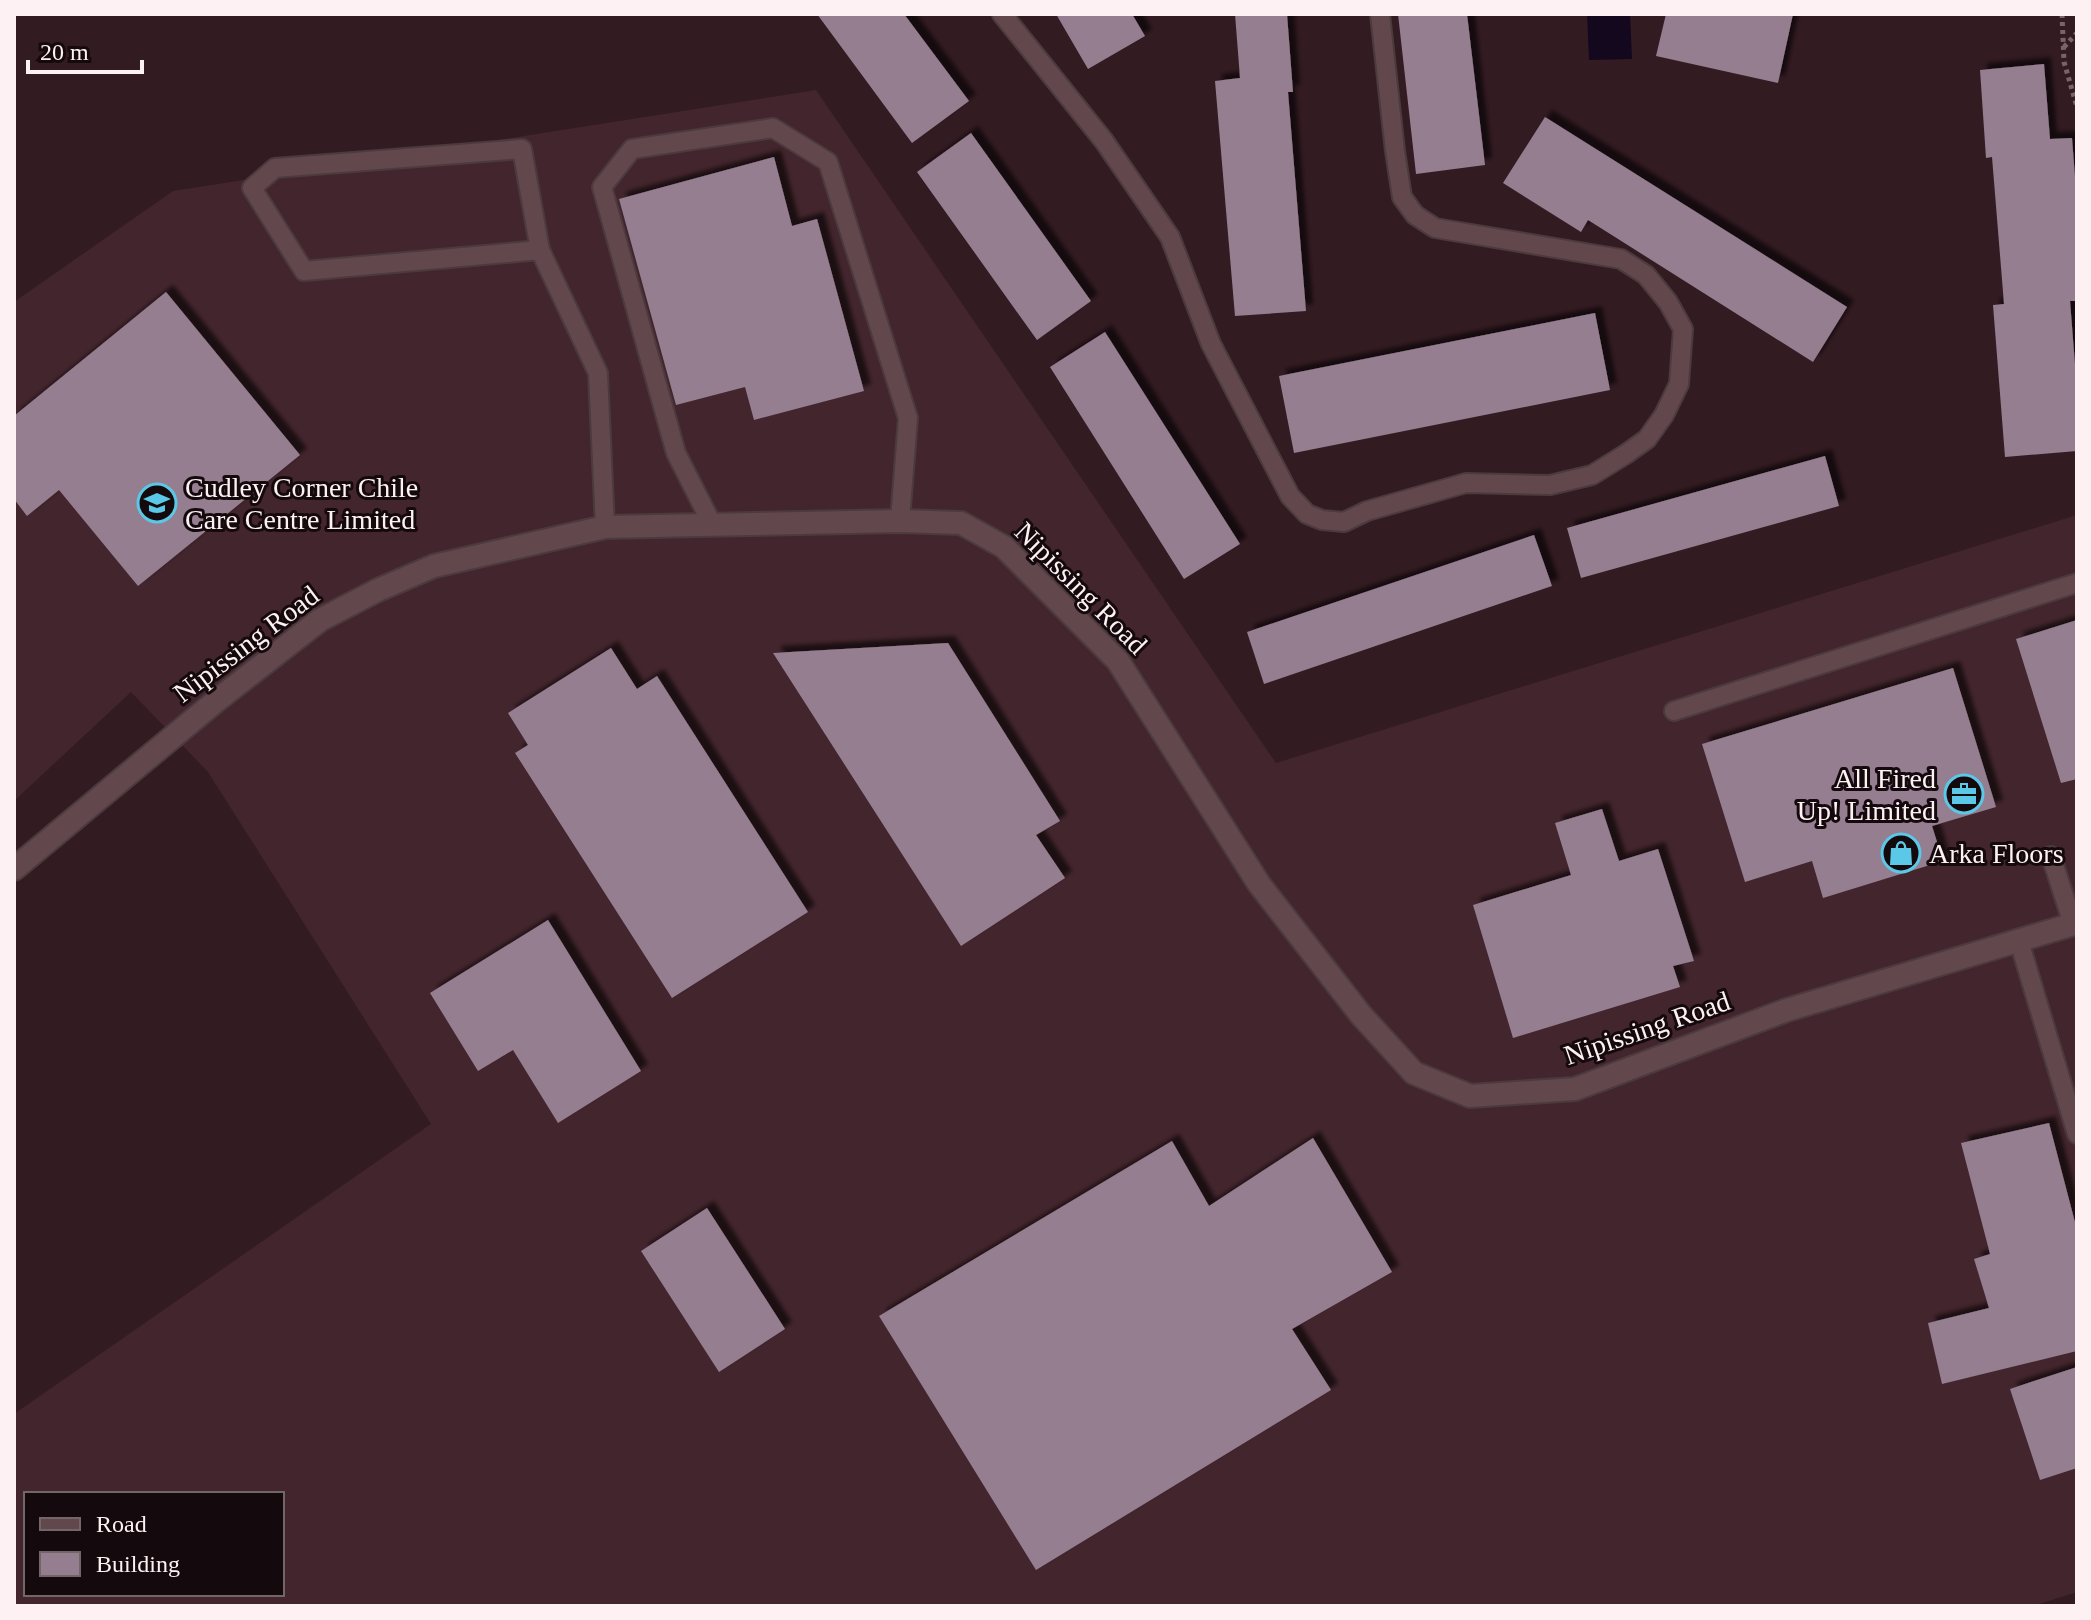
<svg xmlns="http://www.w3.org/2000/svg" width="2091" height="1620" font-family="Georgia,serif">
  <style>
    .built { fill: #43252d; fill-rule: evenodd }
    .water { fill: #13081e }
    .building { fill: #957e90; filter: url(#shadow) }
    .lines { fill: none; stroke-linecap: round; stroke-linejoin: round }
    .service-casing { stroke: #4b3a3e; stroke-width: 22 }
    .minor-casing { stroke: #4b3a3e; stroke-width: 26 }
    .path { stroke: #786469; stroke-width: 5; stroke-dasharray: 4 4; stroke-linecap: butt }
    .service { stroke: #62474d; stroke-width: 18 }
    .minor { stroke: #62474d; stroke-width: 22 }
    .labels { text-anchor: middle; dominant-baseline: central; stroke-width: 6; stroke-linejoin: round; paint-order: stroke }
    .poi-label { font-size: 28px; fill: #fef1f3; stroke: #14090c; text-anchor: start }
    .street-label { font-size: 28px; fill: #fef1f3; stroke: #14090c }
  </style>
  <defs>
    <filter id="shadow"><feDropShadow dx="7" dy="-7" stdDeviation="2" flood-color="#0009"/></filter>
  </defs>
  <rect width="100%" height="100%" fill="#331b22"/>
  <path class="built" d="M 816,90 L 1276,763 L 2077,515 L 2077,1592 L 2033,1606 L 14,1606 L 14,1414 L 431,1124 L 208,772 L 131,692 L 14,801 L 14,302 L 173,191 ZM 26,1494 L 282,1494 L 282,1594 L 26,1594 Z"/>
  <path class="water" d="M 1587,14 L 1630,14 L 1632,59 L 1589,60 Z"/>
  <path class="building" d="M 817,14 L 904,14 L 969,101 L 912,143 Z
    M 1056,14 L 1132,14 L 1145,36 L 1088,69 Z
    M 1235,14 L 1287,14 L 1293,92 L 1288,92 L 1306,311 L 1235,316 L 1215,81 L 1240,78 Z
    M 1398,14 L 1467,14 L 1485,165 L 1416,174 Z
    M 1666,14 L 1793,14 L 1778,83 L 1656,56 Z
    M 2044,64 L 2050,139 L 2072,138 L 2077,203 L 2077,301 L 2070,301 L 2077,390 L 2077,451 L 2005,457 L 1993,305 L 2004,304 L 1992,157 L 1986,158 L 1980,70 Z
    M 1545,117 L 1847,307 L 1813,362 L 1588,220 L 1581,232 L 1503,183 Z
    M 971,133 L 1091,301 L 1037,340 L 917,172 Z
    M 774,157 L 792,226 L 817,219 L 864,391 L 754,420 L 745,387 L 676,405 L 619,199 Z
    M 166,292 L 300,455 L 138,586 L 59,490 L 27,516 L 14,499 L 14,416 Z
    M 1595,313 L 1610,390 L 1294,453 L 1279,376 Z
    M 1105,332 L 1240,544 L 1184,579 L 1050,367 Z
    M 1825,456 L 1839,506 L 1581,578 L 1567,528 Z
    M 1534,535 L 1552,586 L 1264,684 L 1247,632 Z
    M 2077,620 L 2077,779 L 2061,783 L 2016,639 Z
    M 948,643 L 1060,821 L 1036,835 L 1065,878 L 961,946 L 773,653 Z
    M 611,648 L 637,689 L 657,676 L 808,912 L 672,998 L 515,753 L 528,745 L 508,713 Z
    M 1953,668 L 1996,807 L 1932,826 L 1943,861 L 1823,898 L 1812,861 L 1745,882 L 1702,744 Z
    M 1602,809 L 1619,861 L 1658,849 L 1694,961 L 1673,966 L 1680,987 L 1513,1038 L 1473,905 L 1571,875 L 1555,823 Z
    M 548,920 L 641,1071 L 558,1123 L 513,1050 L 478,1071 L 430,993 Z
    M 2049,1123 L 2077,1230 L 2077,1351 L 1942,1384 L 1928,1323 L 1989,1308 L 1974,1259 L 1990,1254 L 1961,1143 Z
    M 1313,1138 L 1392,1272 L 1292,1329 L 1331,1390 L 1036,1570 L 879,1316 L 1172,1141 L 1209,1206 Z
    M 707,1208 L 785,1329 L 719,1372 L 641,1251 Z
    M 2077,1367 L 2077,1468 L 2040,1480 L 2010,1389 Z"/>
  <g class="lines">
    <defs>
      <path id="service" d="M 1002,14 L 1104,141 L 1170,237 L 1211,344 L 1290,496 L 1307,514 L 1322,520 L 1344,522 L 1367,511 L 1466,483 L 1550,485 L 1592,475 L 1626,454 L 1647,439 L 1664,415 L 1679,384 L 1683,329 L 1668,302 L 1646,275 L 1621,259 L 1435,228 L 1415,215 L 1402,197 L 1395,151 L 1380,14
        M 540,250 L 304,271 L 252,188 L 275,168 L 522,149 L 540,250 L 598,373 L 605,527
        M 712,524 L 676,453 L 602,187 L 632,149 L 773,128 L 828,162 L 908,418 L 900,521
        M 1674,711 L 2077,583
        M 2051,856 L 2073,924
        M 2019,941 L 2077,1134"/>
      <path id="minor" d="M 14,869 L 216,701 L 320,620 L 378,590 L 434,566 L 605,527 L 900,521 L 961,523 L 1004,547 L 1118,661 L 1259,884 L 1361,1015 L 1414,1073 L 1470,1096 L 1575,1089 L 1787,1010 L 2077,923"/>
    </defs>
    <use href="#service" class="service-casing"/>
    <use href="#minor" class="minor-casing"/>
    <path class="path" d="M 2062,14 L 2064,62 L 2077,107
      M 2064,47 L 2077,33"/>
    <use href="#service" class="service"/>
    <use href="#minor" class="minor"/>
  </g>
  <defs>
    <symbol id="school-ring" viewBox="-11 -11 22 22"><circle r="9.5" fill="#14090c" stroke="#5ac8e6" stroke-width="1.5"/><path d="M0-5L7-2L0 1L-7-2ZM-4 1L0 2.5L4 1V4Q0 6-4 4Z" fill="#5ac8e6"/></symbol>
    <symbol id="office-ring" viewBox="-11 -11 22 22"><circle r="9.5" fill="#14090c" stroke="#5ac8e6" stroke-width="1.5"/><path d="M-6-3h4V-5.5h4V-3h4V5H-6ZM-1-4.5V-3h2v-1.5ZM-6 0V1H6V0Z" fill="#5ac8e6"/></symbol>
    <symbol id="shop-ring" viewBox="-11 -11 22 22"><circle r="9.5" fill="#14090c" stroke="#5ac8e6" stroke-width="1.5"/><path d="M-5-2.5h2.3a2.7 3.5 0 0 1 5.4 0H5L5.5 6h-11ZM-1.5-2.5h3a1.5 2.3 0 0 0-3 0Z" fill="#5ac8e6"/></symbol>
  </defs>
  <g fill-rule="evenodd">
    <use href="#school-ring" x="135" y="481" width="44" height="44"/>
    <use href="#office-ring" x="1942" y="772" width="44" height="44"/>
    <use href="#shop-ring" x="1879" y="831" width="44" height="44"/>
  </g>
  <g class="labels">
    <g class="poi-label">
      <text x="185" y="487">Cudley Corner Chile<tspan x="185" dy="32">Care Centre Limited</tspan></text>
      <text x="1936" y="778" text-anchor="end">All Fired<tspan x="1936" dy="32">Up! Limited</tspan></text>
      <text x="1929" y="853">Arka Floors</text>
    </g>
    <g class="street-label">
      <text transform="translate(1081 588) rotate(45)">Nipissing Road</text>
      <text transform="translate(246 644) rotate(-37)">Nipissing Road</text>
      <text transform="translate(1647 1028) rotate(-19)">Nipissing Road</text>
    </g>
  </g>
  <rect width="2091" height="1620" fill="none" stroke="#fef1f3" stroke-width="32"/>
  <rect x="24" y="1492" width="260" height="104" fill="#14090c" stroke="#726668" stroke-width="2"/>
  <rect x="40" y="1518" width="40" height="12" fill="#62474d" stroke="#726668" stroke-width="2"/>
  <text x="96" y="1532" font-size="24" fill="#fef1f3">Road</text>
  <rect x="40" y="1552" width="40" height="24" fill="#957e90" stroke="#726668" stroke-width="2"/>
  <text x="96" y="1572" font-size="24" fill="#fef1f3">Building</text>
  <path d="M28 60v12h114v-12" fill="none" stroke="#fef1f3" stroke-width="4"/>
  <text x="40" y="60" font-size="24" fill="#fef1f3" stroke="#14090c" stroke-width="6" paint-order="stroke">20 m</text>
</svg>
